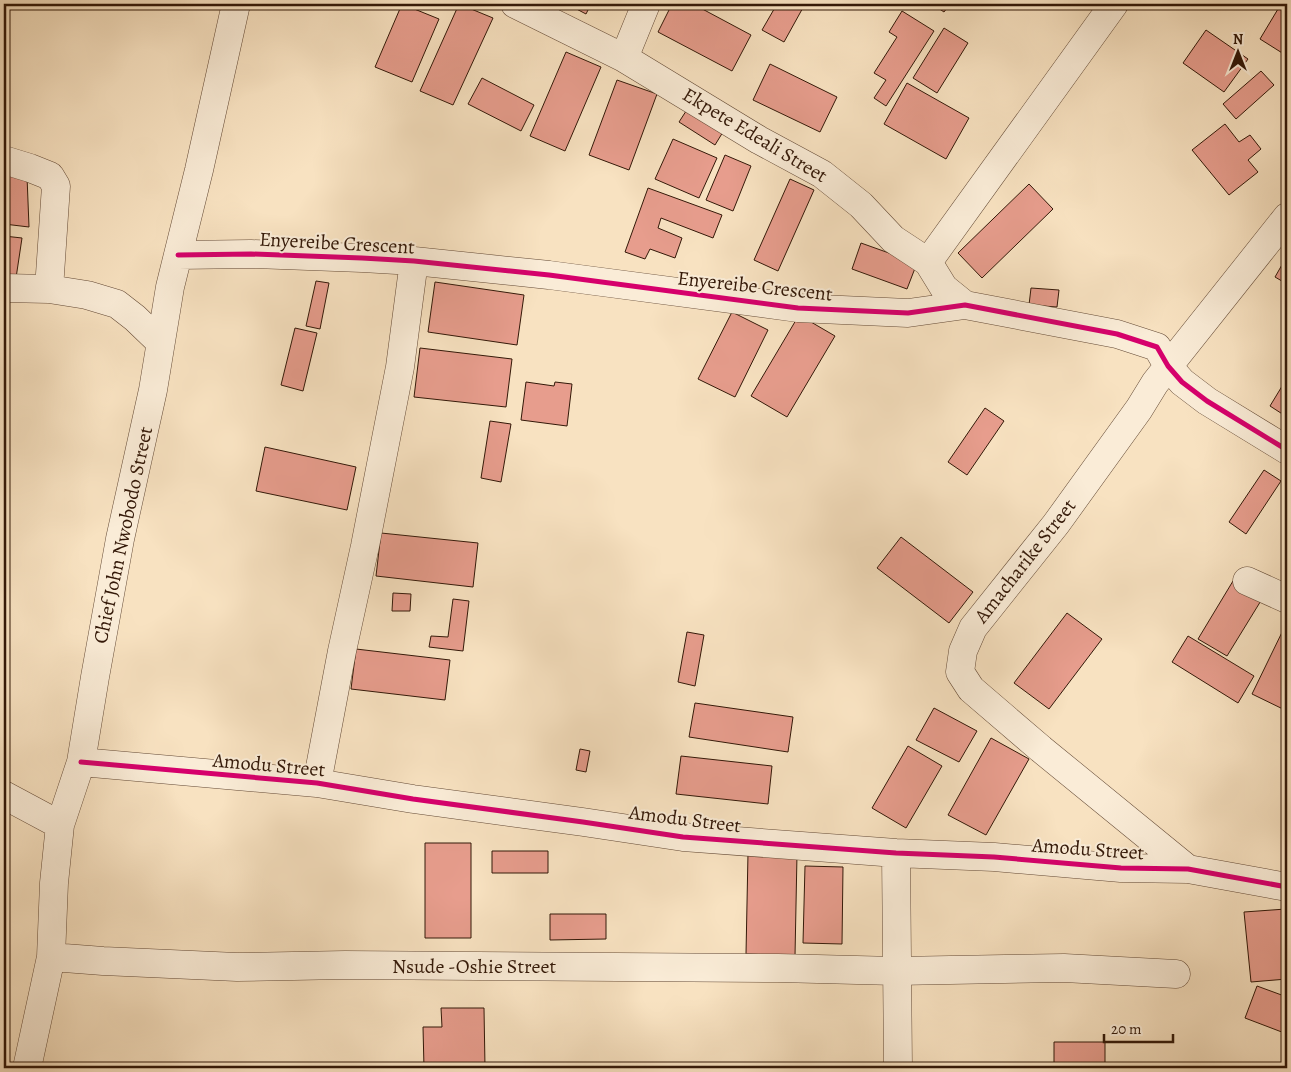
<svg xmlns="http://www.w3.org/2000/svg" width="1291" height="1072" font-family="Alegreya,serif">
  <style>
    .building { fill: #e79d8d; stroke: #331808 }
    .lines { fill: none; stroke-linecap: round; stroke-linejoin: round }
    .minor-casing { stroke: #644a36; stroke-width: 29 }
    .minor { stroke: #faecd7; stroke-width: 28 }
    .cycleway-casing { stroke: #faecd7; stroke-width: 8 }
    .cycleway { stroke: #d6006c; stroke-width: 5 }
    .labels { text-anchor: middle; dominant-baseline: central; stroke-width: 4; stroke-linejoin: round; paint-order: stroke }
    .street-label { font-size: 20px; fill: #331808; stroke: #faecd7 }
  </style>
  <rect width="100%" height="100%" fill="#f8e2c1"/>
  <filter id="stains"><feTurbulence type="fractalNoise" baseFrequency=".004" numOctaves="4"/><feColorMatrix values="0 0 0 0 .2 0 0 0 0 .09 0 0 0 0 .02 0 0 0 .5 -.17"/></filter>
  <radialGradient id="worn" r=".72"><stop offset=".6" stop-color="#630" stop-opacity="0"/><stop offset="1" stop-color="#630" stop-opacity=".3"/></radialGradient>
  <path class="building" d="M 402,4 L 439,19 L 412,82 L 375,67 Z
    M 459,4 L 493,18 L 453,105 L 420,91 Z
    M 567,4 L 591,4 L 586,14 Z
    M 672,4 L 693,4 L 751,35 L 732,71 L 658,32 Z
    M 777,4 L 805,4 L 784,42 L 762,30 Z
    M 932,4 L 950,4 L 944,12 Z
    M 1281,4 L 1287,4 L 1287,56 L 1260,39 Z
    M 902,11 L 934,31 L 886,106 L 874,98 L 886,80 L 874,73 L 897,37 L 889,32 Z
    M 944,28 L 968,43 L 937,93 L 913,78 Z
    M 1206,30 L 1248,59 L 1224,92 L 1183,63 Z
    M 566,52 L 601,67 L 565,151 L 530,136 Z
    M 770,64 L 837,97 L 820,132 L 753,100 Z
    M 1261,71 L 1274,85 L 1236,119 L 1223,104 Z
    M 482,78 L 534,105 L 521,131 L 468,104 Z
    M 617,80 L 657,94 L 629,170 L 589,155 Z
    M 907,83 L 969,118 L 946,159 L 884,124 Z
    M 690,105 L 726,127 L 715,145 L 679,122 Z
    M 1225,124 L 1239,142 L 1250,135 L 1261,149 L 1248,160 L 1258,172 L 1229,195 L 1192,150 Z
    M 673,139 L 717,158 L 699,198 L 655,179 Z
    M 725,155 L 751,166 L 733,211 L 706,200 Z
    M 4,175 L 27,176 L 29,227 L 4,224 Z
    M 790,179 L 814,190 L 778,271 L 754,260 Z
    M 1029,184 L 1053,209 L 982,278 L 958,253 Z
    M 648,188 L 722,215 L 713,238 L 661,218 L 658,228 L 682,238 L 675,258 L 650,249 L 645,259 L 625,252 Z
    M 4,236 L 22,238 L 16,278 L 4,277 Z
    M 861,243 L 917,263 L 907,289 L 852,269 Z
    M 1287,256 L 1287,284 L 1275,277 Z
    M 316,281 L 329,283 L 320,329 L 306,326 Z
    M 435,282 L 524,295 L 517,345 L 428,332 Z
    M 1031,288 L 1059,290 L 1057,307 L 1029,305 Z
    M 732,312 L 768,330 L 735,397 L 698,379 Z
    M 799,315 L 835,336 L 787,417 L 751,396 Z
    M 295,328 L 317,333 L 303,391 L 281,385 Z
    M 420,348 L 512,359 L 506,407 L 414,397 Z
    M 1287,378 L 1287,417 L 1270,406 Z
    M 526,382 L 554,386 L 555,382 L 572,384 L 567,426 L 521,420 Z
    M 985,408 L 1004,421 L 967,475 L 948,462 Z
    M 490,421 L 511,424 L 501,482 L 481,478 Z
    M 265,447 L 356,467 L 347,510 L 256,491 Z
    M 1264,470 L 1281,481 L 1246,534 L 1229,522 Z
    M 381,533 L 478,543 L 473,587 L 376,576 Z
    M 901,537 L 973,592 L 949,623 L 877,568 Z
    M 1233,581 L 1262,599 L 1227,656 L 1198,639 Z
    M 393,593 L 411,594 L 410,611 L 392,611 Z
    M 453,599 L 469,601 L 463,651 L 429,647 L 431,636 L 448,637 Z
    M 1067,613 L 1102,639 L 1049,709 L 1014,683 Z
    M 1287,622 L 1287,711 L 1252,694 Z
    M 687,632 L 704,635 L 695,686 L 678,682 Z
    M 1188,636 L 1254,676 L 1238,703 L 1172,662 Z
    M 356,649 L 450,660 L 445,700 L 351,689 Z
    M 695,703 L 793,717 L 788,752 L 689,737 Z
    M 934,708 L 977,731 L 959,762 L 916,740 Z
    M 991,738 L 1029,759 L 986,835 L 948,815 Z
    M 908,746 L 942,766 L 906,828 L 872,808 Z
    M 580,749 L 590,751 L 586,772 L 576,770 Z
    M 681,756 L 772,766 L 768,804 L 676,794 Z
    M 425,843 L 471,843 L 471,938 L 425,938 Z
    M 492,851 L 548,851 L 548,873 L 492,873 Z
    M 748,853 L 797,854 L 795,956 L 746,954 Z
    M 805,866 L 843,867 L 842,944 L 803,943 Z
    M 1286,909 L 1287,979 L 1251,982 L 1244,912 Z
    M 550,914 L 606,914 L 606,939 L 550,940 Z
    M 1257,986 L 1287,997 L 1287,1034 L 1245,1018 Z
    M 441,1008 L 484,1008 L 485,1067 L 424,1068 L 423,1027 L 442,1027 Z
    M 1054,1042 L 1105,1042 L 1105,1068 L 1054,1068 Z"/>
  <g class="lines">
    <defs>
      <path id="minor" d="M 515,4 L 624,58 L 759,140 L 822,174 L 861,205 L 893,239 L 928,262 L 944,288 L 965,305
        M 624,58 L 646,4
        M 4,160 L 30,168 L 50,176 L 56,186 L 49,289
        M 178,255 L 251,254 L 362,258 L 414,261 L 549,275 L 798,308 L 908,313 L 965,305 L 1117,334 L 1157,347 L 1168,366 L 1182,382 L 1207,401 L 1287,450
        M 928,262 L 1114,4
        M 4,288 L 49,289 L 87,295 L 117,304 L 135,318 L 160,342
        M 1247,581 L 1287,599
        M 81,762 L 317,783 L 413,799 L 583,822 L 683,837 L 896,853 L 994,857 L 1121,868 L 1188,869 L 1287,887
        M 317,783 L 342,651 L 365,546 L 400,367 L 414,261
        M 4,795 L 60,825
        M 896,853 L 898,1068
        M 1188,869 L 1041,749 L 971,689 L 960,672 L 963,651 L 973,628 L 1056,524 L 1139,409 L 1155,383 L 1287,217
        M 51,957 L 103,961 L 237,967 L 345,965 L 778,968 L 896,971 L 1064,968 L 1176,974
        M 27,1068 L 51,957 L 54,883 L 60,825 L 81,762 L 95,677 L 120,539 L 153,390 L 170,287 L 199,170 L 236,4"/>
    </defs>
    <use href="#minor" class="minor-casing"/>
    <use href="#minor" class="minor"/>
    <defs>
      <path id="cycleway" d="M 178,255 L 251,254 L 362,258 L 414,261 L 549,275 L 798,308 L 908,313 L 965,305 L 1117,334 L 1157,347 L 1168,366 L 1182,382 L 1207,401 L 1287,450
        M 81,762 L 317,783 L 413,799 L 583,822 L 683,837 L 896,853 L 994,857 L 1121,868 L 1188,869 L 1287,887"/>
    </defs>
    <use href="#cycleway" class="cycleway-casing"/>
    <use href="#cycleway" class="cycleway"/>
  </g>
  <g class="labels">
    <g class="street-label">
      <text transform="translate(755 135) rotate(31)">Ekpete Edeali Street</text>
      <text transform="translate(337 243) rotate(3)">Enyereibe Crescent</text>
      <text transform="translate(755 286) rotate(6)">Enyereibe Crescent</text>
      <text transform="translate(123 535) rotate(-78)">Chief John Nwobodo Street</text>
      <text transform="translate(1025 561) rotate(-52)">Amacharike Street</text>
      <text transform="translate(269 765) rotate(5)">Amodu Street</text>
      <text transform="translate(685 819) rotate(7)">Amodu Street</text>
      <text transform="translate(1088 849) rotate(4)">Amodu Street</text>
      <text x="474" y="966">Nsude -Oshie Street</text>
    </g>
  </g>
  <rect width="1291" height="1072" fill="none" stroke="#f8e2c1" stroke-width="20"/>
  <rect x="5" y="5" width="1281" height="1062" fill="none" stroke="#331808" stroke-width="2.5"/>
  <rect x="10" y="10" width="1271" height="1052" fill="none" stroke="#331808"/>
  <g transform="translate(1238 52)" stroke="#faecd7" stroke-width="4" paint-order="stroke">
  <path d="M0-4L9 19L0 12L-9 19Z" fill="#331808"/>
  <text y="-8" font-size="14" font-weight="bold" text-anchor="middle" fill="#331808">N</text>
  </g>
  <path d="M1104 1034v8h69v-8" fill="none" stroke="#331808" stroke-width="2.5"/>
  <text x="1111" y="1034" font-size="15" fill="#331808" stroke="#faecd7" stroke-width="4" paint-order="stroke">20 m</text>
  <rect width="100%" height="100%" filter="url(#stains)"/>
  <rect width="100%" height="100%" fill="url(#worn)"/>
</svg>
